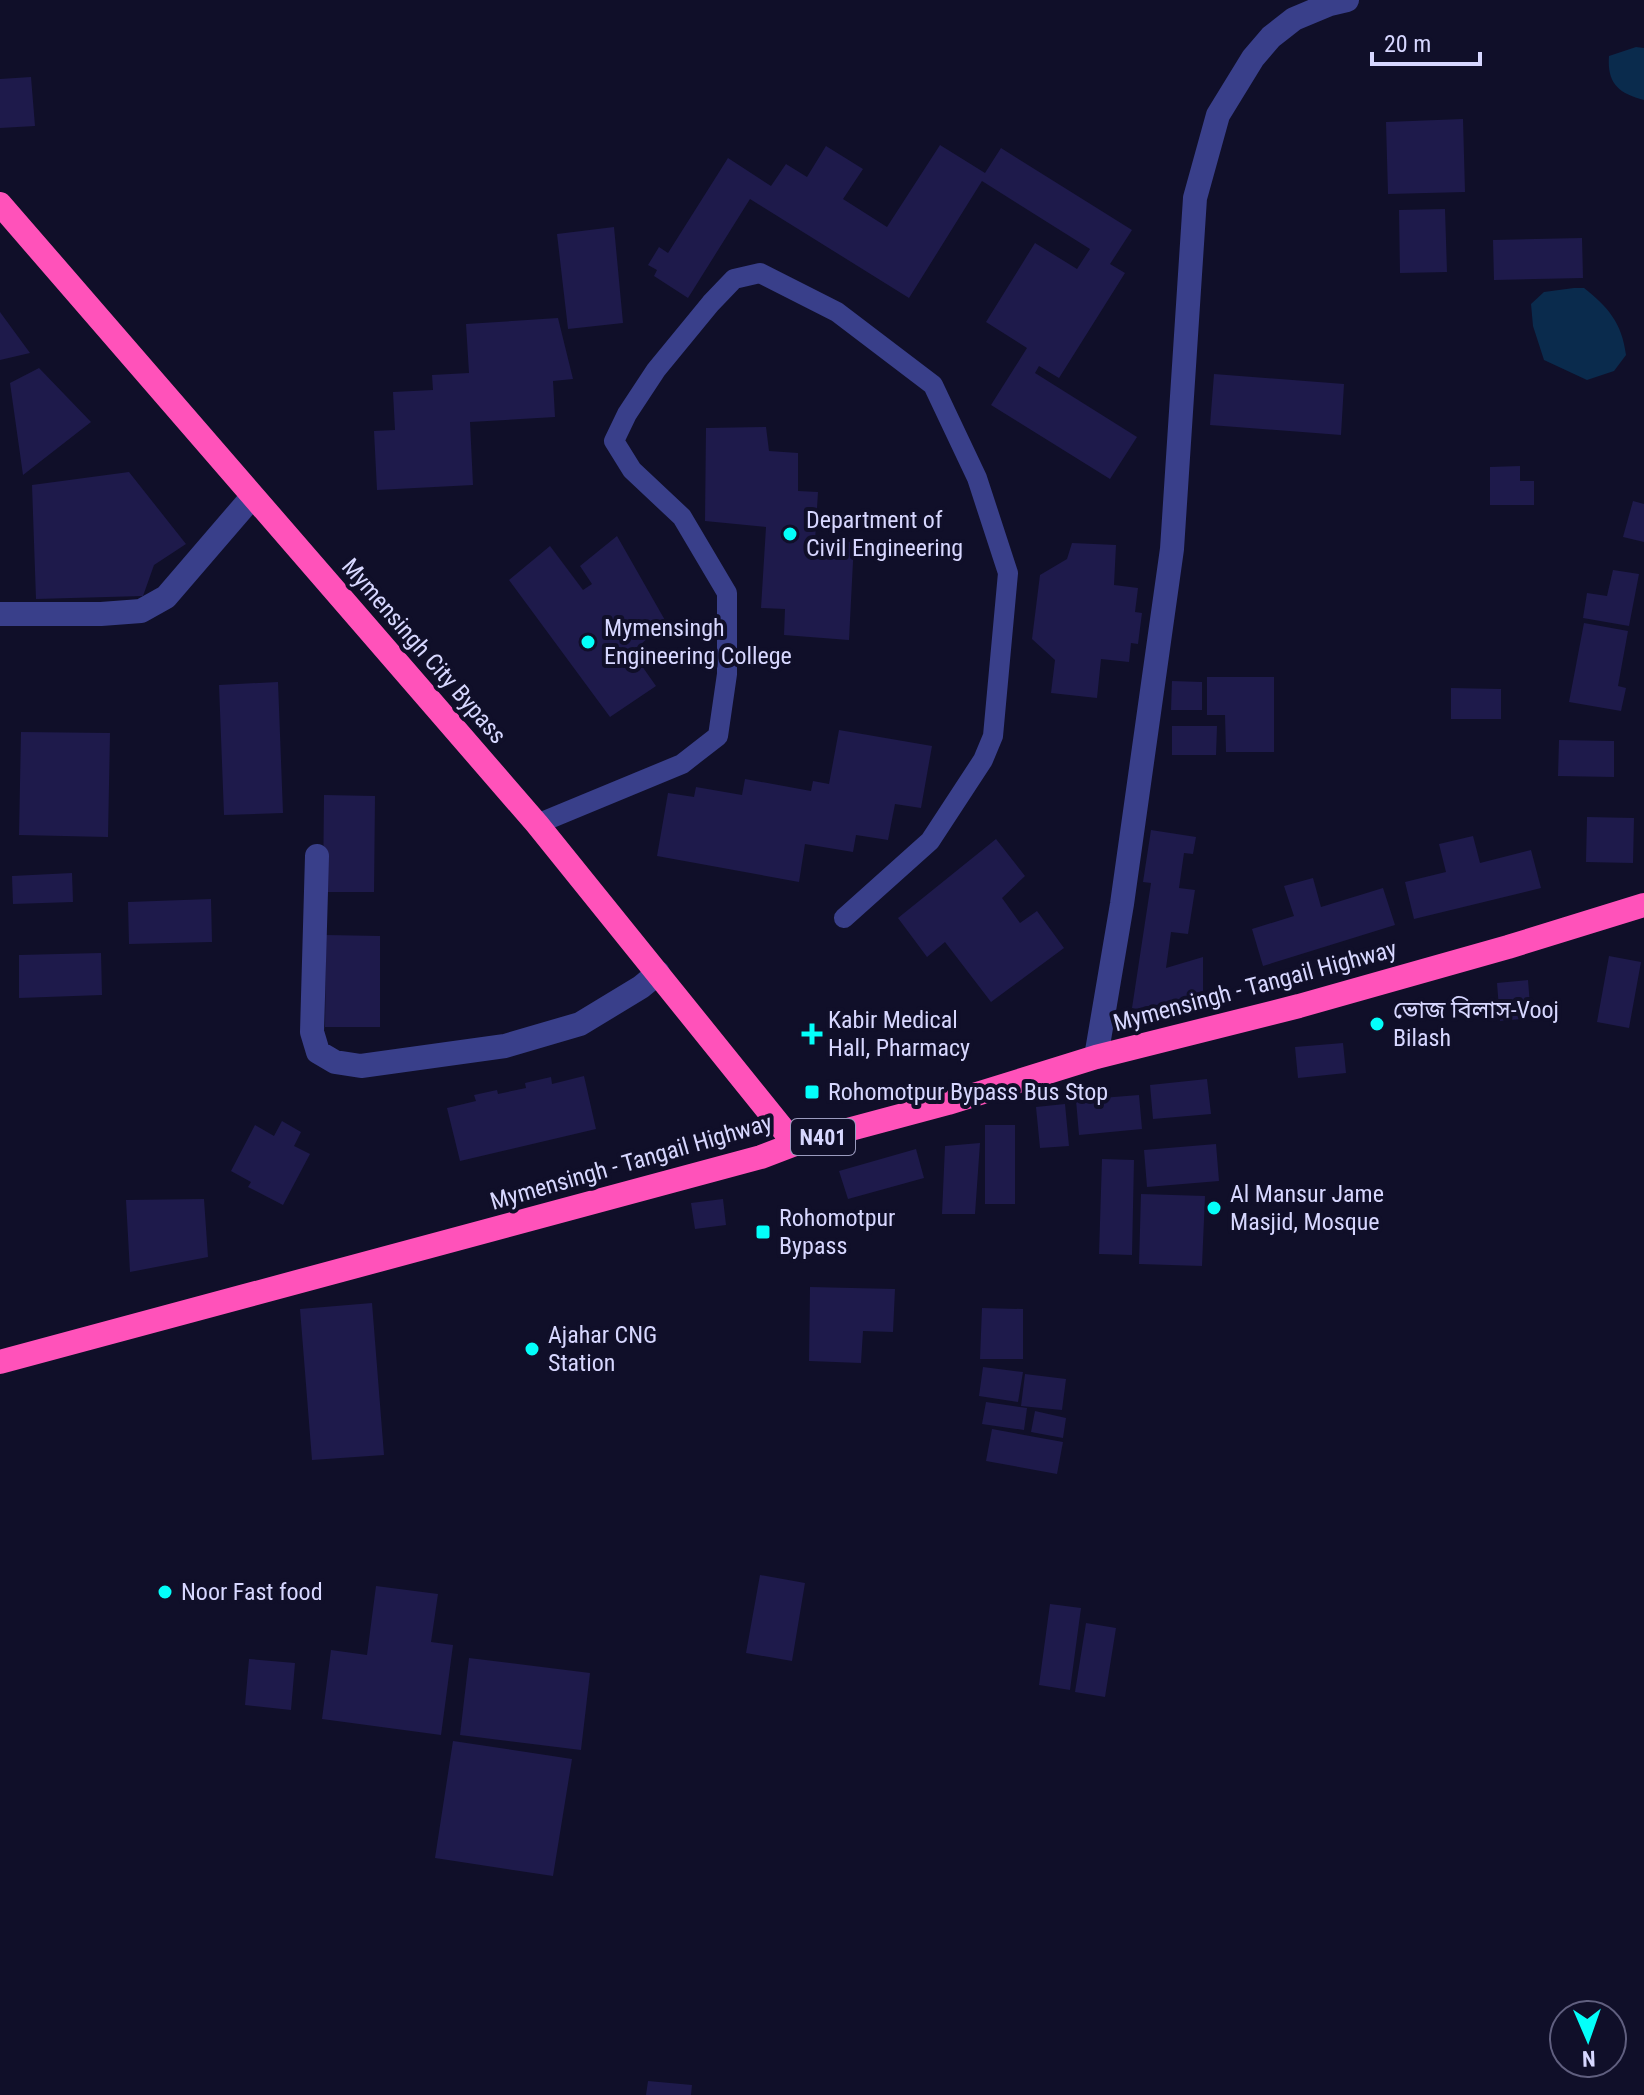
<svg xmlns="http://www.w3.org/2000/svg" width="1644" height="2095" font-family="'Roboto Condensed','Noto Sans Bengali',sans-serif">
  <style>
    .water { fill: #0a2b4d }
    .building { fill: #1e1a4b }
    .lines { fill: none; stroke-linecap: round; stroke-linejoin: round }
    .lane { stroke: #393f8a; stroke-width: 20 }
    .street { stroke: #393f8a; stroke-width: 24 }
    .highway { stroke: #ff52ba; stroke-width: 24 }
    .poi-dot { fill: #03fffa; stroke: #100f29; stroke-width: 3 }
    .labels { text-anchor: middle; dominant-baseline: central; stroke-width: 8; stroke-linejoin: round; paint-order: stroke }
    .shield { fill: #100f29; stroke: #9b9bbf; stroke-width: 2 }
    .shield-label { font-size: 22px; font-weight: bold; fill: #d7d7ff }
    .poi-label { font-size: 24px; fill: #d7d7ff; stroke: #100f29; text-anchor: start }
    .street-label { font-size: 24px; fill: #d7d7ff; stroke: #100f29 }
  </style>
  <rect width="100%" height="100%" fill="#100f29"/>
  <path class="water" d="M 1636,47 L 1644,48 L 1644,100 C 1618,93 1607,83 1609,56 Z
    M 1574,288 L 1584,288 C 1608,307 1622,323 1626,355 L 1614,371 L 1587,380 L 1544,360 L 1533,326 L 1531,304 L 1544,292 Z"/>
  <path class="building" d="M 31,77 L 35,126 L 0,128 L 0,79 Z
    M 1463,119 L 1465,192 L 1388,194 L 1386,122 Z
    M 940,145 L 985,173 L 1001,148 L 1132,230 L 1110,264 L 1125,273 L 1059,378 L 1039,366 L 1035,373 L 1137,437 L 1110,479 L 991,405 L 1027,348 L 986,322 L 1035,243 L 1077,269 L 1090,249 L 982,181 L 909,298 L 750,199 L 688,298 L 654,276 L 657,270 L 648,265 L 659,247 L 668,253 L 728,158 L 771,186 L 786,164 L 807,177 L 826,146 L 863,169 L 843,199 L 887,227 Z
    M 1445,209 L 1447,272 L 1400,273 L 1399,210 Z
    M 614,227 L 623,323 L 568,329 L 557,234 Z
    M 1582,238 L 1583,278 L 1494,280 L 1493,240 Z
    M 0,312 L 30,353 L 0,360 Z
    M 558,318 L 573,379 L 553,381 L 555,417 L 470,422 L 473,485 L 377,490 L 374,431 L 395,430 L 393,392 L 433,390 L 432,375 L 469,373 L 466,324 Z
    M 39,368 L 91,422 L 23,475 L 10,383 Z
    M 1214,374 L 1344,384 L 1341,435 L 1210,425 Z
    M 766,427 L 769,451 L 798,453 L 798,491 L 818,492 L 815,541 L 854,542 L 849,640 L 784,635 L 785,609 L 761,608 L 766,527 L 705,521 L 706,428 Z
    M 1520,466 L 1520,481 L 1534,481 L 1534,505 L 1490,505 L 1490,467 Z
    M 129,472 L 186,544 L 154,565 L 143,596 L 36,599 L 32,485 Z
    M 1633,501 L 1644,504 L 1644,542 L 1623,537 Z
    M 617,536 L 666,622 L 632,652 L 656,686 L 610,717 L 509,580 L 550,546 L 583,590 L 592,584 L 580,566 Z
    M 1072,543 L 1116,545 L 1114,585 L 1138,588 L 1135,612 L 1142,613 L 1138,644 L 1131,643 L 1129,662 L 1101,659 L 1097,698 L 1051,693 L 1055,660 L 1032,639 L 1040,575 L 1067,559 Z
    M 1613,570 L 1639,574 L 1629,626 L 1583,618 L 1587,593 L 1607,596 Z
    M 1584,623 L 1628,631 L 1618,686 L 1626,688 L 1621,711 L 1569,702 Z
    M 1207,677 L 1274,677 L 1274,752 L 1226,752 L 1225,715 L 1207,715 Z
    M 1172,681 L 1202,682 L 1202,710 L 1171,710 Z
    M 278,682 L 283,813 L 224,815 L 219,685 Z
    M 1451,688 L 1501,689 L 1501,719 L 1451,719 Z
    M 1172,726 L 1217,726 L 1216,755 L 1172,755 Z
    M 839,730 L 932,746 L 921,808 L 895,804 L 888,840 L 856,835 L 853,852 L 805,844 L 799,882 L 657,856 L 668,793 L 694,797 L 696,787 L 742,795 L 745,779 L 811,791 L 813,781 L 829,784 Z
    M 21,732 L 110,733 L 108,837 L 19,835 Z
    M 1559,740 L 1614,741 L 1614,777 L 1558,776 Z
    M 324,795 L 375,796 L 374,892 L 323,892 Z
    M 1587,817 L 1634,818 L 1633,863 L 1586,862 Z
    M 1151,830 L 1196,837 L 1193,854 L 1184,853 L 1179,888 L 1195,890 L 1188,934 L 1171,932 L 1166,968 L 1203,957 L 1203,997 L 1160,1005 L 1159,1013 L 1132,1008 L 1151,883 L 1143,882 Z
    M 1473,836 L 1480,863 L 1531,850 L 1541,888 L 1414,919 L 1405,882 L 1446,872 L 1439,844 Z
    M 996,839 L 1025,876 L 1002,898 L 1020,923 L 1037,911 L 1064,948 L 991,1002 L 945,942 L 927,957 L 898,918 Z
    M 72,873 L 73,902 L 13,904 L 12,876 Z
    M 1313,878 L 1321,907 L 1383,888 L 1395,925 L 1263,966 L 1252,929 L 1294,916 L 1284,886 Z
    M 211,899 L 212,942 L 129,944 L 128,902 Z
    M 326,935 L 380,936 L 380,1027 L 325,1027 Z
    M 101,953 L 102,995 L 19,998 L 19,955 Z
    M 1609,956 L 1641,962 L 1629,1028 L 1597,1022 Z
    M 1528,980 L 1531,1018 L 1500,1021 L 1497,983 Z
    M 1343,1043 L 1346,1073 L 1298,1078 L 1295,1047 Z
    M 584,1076 L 596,1129 L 460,1161 L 447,1108 L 476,1101 L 474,1095 L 497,1090 L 498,1094 L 526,1088 L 525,1083 L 551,1077 L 552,1084 Z
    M 1207,1079 L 1211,1114 L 1153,1119 L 1150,1085 Z
    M 1139,1095 L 1142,1129 L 1079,1135 L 1076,1100 Z
    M 1065,1104 L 1069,1146 L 1040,1148 L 1036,1107 Z
    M 282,1121 L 301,1132 L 294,1146 L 310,1154 L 283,1205 L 248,1187 L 251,1182 L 231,1171 L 255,1125 L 274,1136 Z
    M 985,1125 L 1015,1125 L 1015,1204 L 985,1204 Z
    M 980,1143 L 975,1214 L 942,1214 L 945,1146 Z
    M 1216,1144 L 1219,1181 L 1147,1187 L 1144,1150 Z
    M 916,1149 L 924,1178 L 848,1199 L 839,1171 Z
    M 1102,1159 L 1134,1160 L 1132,1255 L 1099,1254 Z
    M 1141,1194 L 1205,1196 L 1202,1266 L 1139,1264 Z
    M 204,1199 L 208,1257 L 130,1272 L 126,1200 Z
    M 723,1199 L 726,1225 L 695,1229 L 691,1203 Z
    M 810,1287 L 895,1289 L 893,1332 L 863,1331 L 861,1363 L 809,1361 Z
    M 372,1303 L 384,1455 L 312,1460 L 300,1309 Z
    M 982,1308 L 1023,1309 L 1023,1359 L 980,1359 Z
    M 983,1367 L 1023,1372 L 1018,1402 L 979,1396 Z
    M 1025,1374 L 1066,1379 L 1062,1410 L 1021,1406 Z
    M 986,1402 L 1027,1408 L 1024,1430 L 982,1424 Z
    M 1035,1411 L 1066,1418 L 1063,1438 L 1031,1432 Z
    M 992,1429 L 1063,1442 L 1057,1474 L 986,1461 Z
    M 760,1575 L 805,1583 L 792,1661 L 746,1653 Z
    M 376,1586 L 438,1594 L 431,1642 L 453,1645 L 441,1735 L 322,1719 L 331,1650 L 367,1655 Z
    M 1050,1604 L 1081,1608 L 1070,1690 L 1039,1685 Z
    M 1086,1623 L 1116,1628 L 1105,1697 L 1075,1692 Z
    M 469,1658 L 590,1673 L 581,1750 L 460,1735 Z
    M 249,1659 L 295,1663 L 291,1710 L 245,1705 Z
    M 453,1741 L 572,1759 L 553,1876 L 435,1858 Z
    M 648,2081 L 692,2085 L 691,2095 L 646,2095 Z"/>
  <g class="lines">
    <path class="lane" d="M 537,824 L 682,764 L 718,736 L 727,674 L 727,593 L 682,517 L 632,470 L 614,441 L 627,414 L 656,370 L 711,303 L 734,279 L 760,273 L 837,312 L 933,385 L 977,478 L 1008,573 L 993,736 L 983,760 L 930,841 L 844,918"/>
    <path class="street" d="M 0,614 L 101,614 L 141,611 L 166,597 L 252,497
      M 317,856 L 312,1032 L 318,1052 L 335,1062 L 361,1066 L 505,1046 L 580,1024 L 641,987 L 658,973
      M 1096,1057 L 1122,904 L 1172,549 L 1195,198 L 1218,115 L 1253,58 L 1271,37 L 1294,19 L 1330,4 L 1347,0"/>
    <path class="highway" d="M 0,204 L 537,824 L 795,1144
      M 0,1362 L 761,1157 L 795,1144 L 948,1103 L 1096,1057 L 1299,1006 L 1508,947 L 1644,905"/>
  </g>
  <g class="poi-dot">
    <circle cx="790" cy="534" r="8"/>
    <circle cx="588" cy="642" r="8"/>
    <circle cx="1377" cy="1024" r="8"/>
    <path d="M808 1022h8v8h8v8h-8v8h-8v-8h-8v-8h8z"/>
    <rect x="804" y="1084" width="16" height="16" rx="4"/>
    <circle cx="1214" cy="1208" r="8"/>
    <rect x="755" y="1224" width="16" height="16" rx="4"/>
    <circle cx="532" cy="1349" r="8"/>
    <circle cx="165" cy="1592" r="8"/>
  </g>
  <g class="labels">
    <rect class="shield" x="791" y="1119" width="64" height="36" rx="6"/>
    <g class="shield-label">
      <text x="823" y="1137">N401</text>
    </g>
    <g class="poi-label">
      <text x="806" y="520">Department of<tspan x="806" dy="28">Civil Engineering</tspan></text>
      <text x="604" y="628">Mymensingh<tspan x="604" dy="28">Engineering College</tspan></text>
      <text x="1393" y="1010">ভোজ বিলাস-Vooj<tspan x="1393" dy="28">Bilash</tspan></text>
      <text x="828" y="1020">Kabir Medical<tspan x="828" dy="28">Hall, Pharmacy</tspan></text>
      <text x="828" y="1092">Rohomotpur Bypass Bus Stop</text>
      <text x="1230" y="1194">Al Mansur Jame<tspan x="1230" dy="28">Masjid, Mosque</tspan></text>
      <text x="779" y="1218">Rohomotpur<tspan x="779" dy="28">Bypass</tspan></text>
      <text x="548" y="1335">Ajahar CNG<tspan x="548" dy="28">Station</tspan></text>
      <text x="181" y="1592">Noor Fast food</text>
    </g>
    <g class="street-label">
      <text transform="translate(424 651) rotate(49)">Mymensingh City Bypass</text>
      <text transform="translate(1255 986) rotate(-15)">Mymensingh - Tangail Highway</text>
      <text transform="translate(631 1162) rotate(-16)">Mymensingh - Tangail Highway</text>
    </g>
  </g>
  <g transform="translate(1588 2039) rotate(178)"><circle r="38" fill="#100f29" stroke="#605f7f" stroke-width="2"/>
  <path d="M0-6L14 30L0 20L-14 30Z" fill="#03fffa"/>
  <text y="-12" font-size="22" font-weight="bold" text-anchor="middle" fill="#d7d7ff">N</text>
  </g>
  <path d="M1372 52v12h108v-12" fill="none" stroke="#d7d7ff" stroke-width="4"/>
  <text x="1384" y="52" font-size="24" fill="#d7d7ff" stroke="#100f29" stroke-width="6" paint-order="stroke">20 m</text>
</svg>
